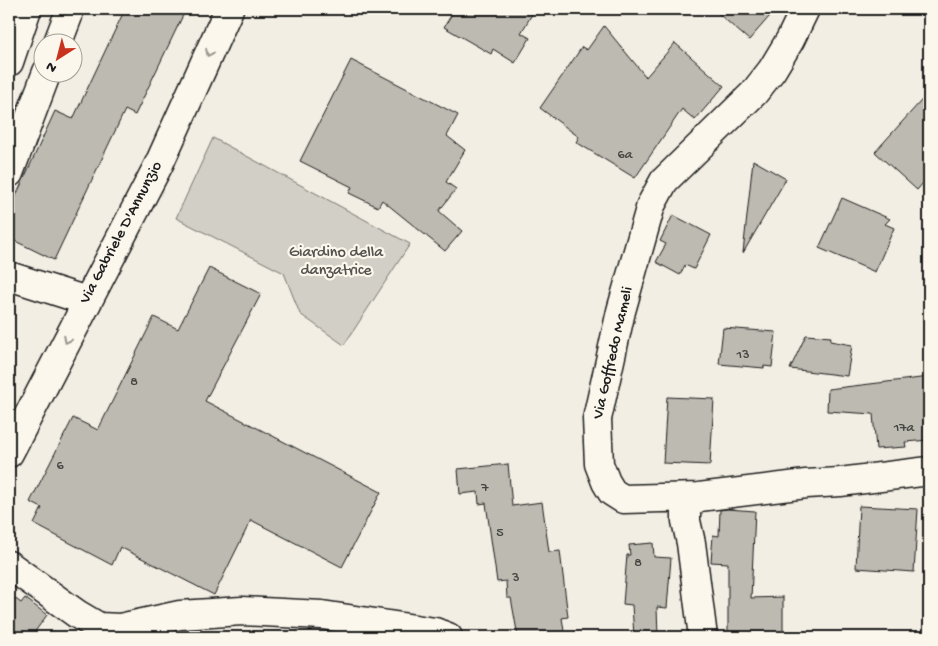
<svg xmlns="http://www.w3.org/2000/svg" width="938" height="646" font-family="'Gochi Hand',sans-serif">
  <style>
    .green { fill: #d2cfc6; stroke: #777671 }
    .building { fill: #bdbab1; stroke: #1c1c1c }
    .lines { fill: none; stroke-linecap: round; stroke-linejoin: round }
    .minor-casing { stroke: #1c1c1c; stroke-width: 31 }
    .minor { stroke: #fbf7ec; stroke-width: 28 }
    .oneway { stroke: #97948e }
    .labels { text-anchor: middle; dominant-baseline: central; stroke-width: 4.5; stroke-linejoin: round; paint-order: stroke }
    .number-label { font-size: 14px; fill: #444441 }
    .street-label { font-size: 16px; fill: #1c1c1c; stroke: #fbf7ec }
    .park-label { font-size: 16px; fill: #53524f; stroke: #fbf7ec }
  </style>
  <rect width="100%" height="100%" fill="#f2eee4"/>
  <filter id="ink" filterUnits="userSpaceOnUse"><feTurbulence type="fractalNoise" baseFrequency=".02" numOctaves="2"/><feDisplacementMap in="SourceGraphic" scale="10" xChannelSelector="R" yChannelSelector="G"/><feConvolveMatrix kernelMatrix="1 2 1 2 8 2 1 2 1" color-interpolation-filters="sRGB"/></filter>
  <g filter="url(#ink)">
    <path class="green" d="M 213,138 L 410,244 L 344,345 L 300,314 L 284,273 L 176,218 Z"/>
    <path class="building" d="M 125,9 L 186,9 L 135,115 L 125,110 L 54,260 L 9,238 L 9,211 L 55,111 L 73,119 Z
      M 455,9 L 535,9 L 521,33 L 530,38 L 515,63 L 493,49 L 491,54 L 444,27 Z
      M 713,9 L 776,9 L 749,40 Z
      M 604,26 L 646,77 L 675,43 L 724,86 L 695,120 L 682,109 L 635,178 L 576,142 L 579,137 L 540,108 L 582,47 L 587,50 Z
      M 351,60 L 458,115 L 447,136 L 465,150 L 446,182 L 456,189 L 439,211 L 462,231 L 445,251 L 382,200 L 378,207 L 349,193 L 352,187 L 300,161 Z
      M 929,92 L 929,176 L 917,190 L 875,152 Z
      M 753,160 L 786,179 L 743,253 Z
      M 842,198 L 890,219 L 885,224 L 894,228 L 875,272 L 819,248 Z
      M 673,215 L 711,235 L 694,269 L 685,265 L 680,275 L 656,262 L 666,244 L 660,241 Z
      M 209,268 L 261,294 L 205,401 L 381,492 L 342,567 L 251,520 L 214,595 L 120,547 L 112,565 L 34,524 L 42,508 L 30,502 L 73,418 L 98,430 L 154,317 L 178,329 Z
      M 723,328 L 776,332 L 772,367 L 764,366 L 764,368 L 719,364 Z
      M 806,335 L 831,337 L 830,341 L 852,345 L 847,376 L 790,369 Z
      M 929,377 L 929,440 L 905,442 L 906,447 L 876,449 L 873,414 L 827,411 L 828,389 Z
      M 667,397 L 714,399 L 710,465 L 663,463 Z
      M 508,464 L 512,506 L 542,502 L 549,552 L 560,551 L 568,617 L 562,618 L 565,637 L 518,637 L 511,598 L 507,598 L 506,581 L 497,582 L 486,503 L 479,504 L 478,492 L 460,494 L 458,469 Z
      M 859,506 L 918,509 L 914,572 L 856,568 Z
      M 727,509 L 755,511 L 751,598 L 783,597 L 783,637 L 742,637 L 742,632 L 728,632 L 728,563 L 711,562 L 713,535 L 719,536 L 720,510 Z
      M 653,543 L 654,557 L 671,558 L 667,608 L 657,607 L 658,637 L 634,637 L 632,605 L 623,604 L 627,555 L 630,555 L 629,545 Z
      M 9,594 L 21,603 L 25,598 L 47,615 L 31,637 L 9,637 Z"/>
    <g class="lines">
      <defs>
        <path id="minor" d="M 805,9 L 790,40 L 772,70 L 754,93 L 664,181 L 651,205 L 621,311 L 597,419 L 599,464 L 606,482 L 612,492 L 623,499 L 699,497 L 806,484 L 840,482 L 929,471
          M 58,42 L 68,16 L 68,9
          M 9,62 L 27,9
          M 9,173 L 47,72
          M 9,276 L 87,301
          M 9,453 L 159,164 L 229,9
          M 699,497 L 689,504 L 686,510 L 686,521 L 691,543 L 703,637
          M 9,565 L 77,614 L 99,627 L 120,628 L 180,615 L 242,611 L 322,615 L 435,632 L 448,637"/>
      </defs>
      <use href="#minor" class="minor-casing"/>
      <use href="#minor" class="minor"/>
    </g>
    <defs><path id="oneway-chevron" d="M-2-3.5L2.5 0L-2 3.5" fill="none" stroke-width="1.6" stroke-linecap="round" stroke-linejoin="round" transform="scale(1.25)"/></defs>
    <g class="oneway">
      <use href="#oneway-chevron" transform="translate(209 53) rotate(115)"/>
      <use href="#oneway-chevron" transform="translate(67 340) rotate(117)"/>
    </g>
  </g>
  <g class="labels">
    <g class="number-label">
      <text x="625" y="155">6a</text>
      <text x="743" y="355">13</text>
      <text x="134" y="382">8</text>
      <text x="904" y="428">17a</text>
      <text x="60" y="466">6</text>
      <text x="485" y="488">7</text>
      <text x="500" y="533">5</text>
      <text x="638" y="563">8</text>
      <text x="516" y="578">3</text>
    </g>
    <g class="street-label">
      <text transform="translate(122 233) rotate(-62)">Via Gabriele D'Annunzio</text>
      <text transform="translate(614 353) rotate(-77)">Via Goffredo Mameli</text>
    </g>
    <g class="park-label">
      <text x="336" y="253">Giardino della<tspan x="336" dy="18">danzatrice</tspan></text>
    </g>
  </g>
  <rect width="938" height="646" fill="none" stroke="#fbf7ec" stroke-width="30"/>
  <rect x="15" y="15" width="908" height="616" fill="none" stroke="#1c1c1c" stroke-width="2" filter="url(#ink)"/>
  <g transform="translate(58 58) rotate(216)"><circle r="24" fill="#fbf7ec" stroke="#a29f99"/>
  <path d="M0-4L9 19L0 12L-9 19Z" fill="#c8321e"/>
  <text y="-8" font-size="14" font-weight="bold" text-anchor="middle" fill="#1c1c1c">N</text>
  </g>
</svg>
